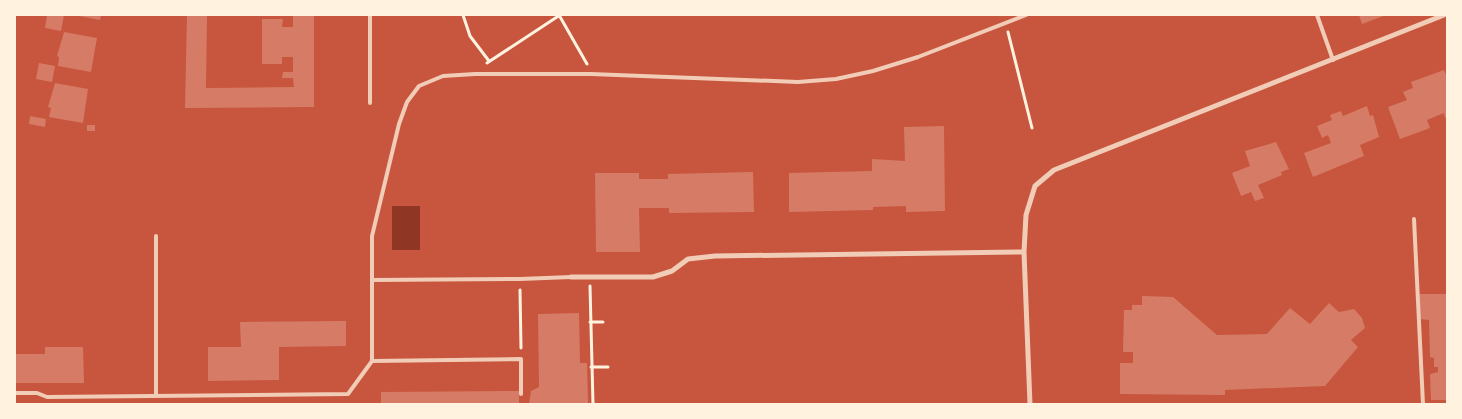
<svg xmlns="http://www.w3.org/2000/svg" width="1462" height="419" font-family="'Source Sans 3',sans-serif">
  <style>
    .water { fill: #8f3625 }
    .building { fill: #d67c66 }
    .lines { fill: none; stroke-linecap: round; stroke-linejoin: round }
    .path { stroke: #fff3e0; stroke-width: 3 }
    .service { stroke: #f1ccb7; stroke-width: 4 }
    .minor { stroke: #f1ccb7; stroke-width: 5 }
  </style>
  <rect width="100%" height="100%" fill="#c8553d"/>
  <path class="water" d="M 392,206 L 420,206 L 420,250 L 392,250 Z"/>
  <path class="building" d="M 47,15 L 64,15 L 61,31 L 45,28 Z
    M 74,15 L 101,15 L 100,20 Z
    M 187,15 L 207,15 L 206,88 L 294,87 L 293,78 L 282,78 L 283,72 L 293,72 L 293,57 L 282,57 L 282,64 L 262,64 L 262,19 L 283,19 L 282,27 L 293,27 L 293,15 L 314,15 L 314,107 L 185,108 Z
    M 1359,15 L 1386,15 L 1362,24 Z
    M 64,32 L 97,38 L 91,72 L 58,66 L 59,57 L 57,56 Z
    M 39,63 L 55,66 L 52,82 L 36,79 Z
    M 1444,70 L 1447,77 L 1447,117 L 1445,118 L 1444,113 L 1427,120 L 1430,128 L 1400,139 L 1388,107 L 1407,100 L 1403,92 L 1413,88 L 1411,82 Z
    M 55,83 L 88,89 L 83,123 L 49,117 L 51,108 L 48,107 Z
    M 1367,106 L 1370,116 L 1373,115 L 1379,137 L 1360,145 L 1364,156 L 1313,177 L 1304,153 L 1331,143 L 1328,135 L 1322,138 L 1317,126 L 1332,120 L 1330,115 L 1341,111 L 1343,116 Z
    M 30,116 L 46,119 L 45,127 L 29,124 Z
    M 87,125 L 95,125 L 95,131 L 87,131 Z
    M 944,126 L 945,211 L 906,212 L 906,206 L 873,207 L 873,210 L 789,212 L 789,173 L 872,171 L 872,159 L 905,161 L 904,127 Z
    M 1276,142 L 1289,169 L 1281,172 L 1282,175 L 1258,185 L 1264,198 L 1255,201 L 1251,192 L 1241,196 L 1232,173 L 1250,166 L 1245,151 Z
    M 753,172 L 754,212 L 669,213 L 669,208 L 639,208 L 640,252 L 596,252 L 595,173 L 639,173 L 639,179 L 668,179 L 668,174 Z
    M 1419,294 L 1447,294 L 1447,399 L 1445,400 L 1431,400 L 1430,374 L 1438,372 L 1438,367 L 1434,367 L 1434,358 L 1430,357 L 1429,320 L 1420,319 Z
    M 1142,296 L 1173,297 L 1217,335 L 1267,334 L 1290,308 L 1310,324 L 1329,303 L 1339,312 L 1354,309 L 1362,318 L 1365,328 L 1351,340 L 1358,347 L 1325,386 L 1225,390 L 1225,395 L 1120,394 L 1120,363 L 1133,363 L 1133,352 L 1123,352 L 1124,310 L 1132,310 L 1132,305 L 1142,305 Z
    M 579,313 L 580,363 L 587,363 L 588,404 L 529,404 L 531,391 L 539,387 L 538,314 Z
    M 346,321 L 346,346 L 279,347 L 279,380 L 208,381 L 208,347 L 241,347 L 240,322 Z
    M 45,347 L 83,347 L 84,383 L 15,383 L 15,354 L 45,354 Z
    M 519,391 L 519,404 L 381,404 L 381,392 Z"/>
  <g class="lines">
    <path class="path" d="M 463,15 L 470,36 L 489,61
      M 559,15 L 587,64
      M 1008,32 L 1032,128
      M 487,63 L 560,15
      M 590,286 L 593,404
      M 520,290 L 521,348
      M 590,322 L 603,322
      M 591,367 L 608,367"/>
    <path class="service" d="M 370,15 L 370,103
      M 1317,15 L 1333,60
      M 1414,219 L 1423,404
      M 156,236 L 156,396
      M 372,280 L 520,279 L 571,277
      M 372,361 L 521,359 L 521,394
      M 15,393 L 37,393 L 47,397 L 348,394 L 372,361 L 372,236 L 399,124 L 407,102 L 419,86 L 443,76 L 475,74 L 591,74 L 798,82 L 836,79 L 873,71 L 918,57 L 1026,15"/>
    <path class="minor" d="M 571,277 L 653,277 L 672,271 L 688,259 L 715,256 L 1024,252
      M 1030,404 L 1024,252 L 1026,215 L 1035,186 L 1054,170 L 1444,15"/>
  </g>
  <rect width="1462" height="419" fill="none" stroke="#fff3e0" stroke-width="32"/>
</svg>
